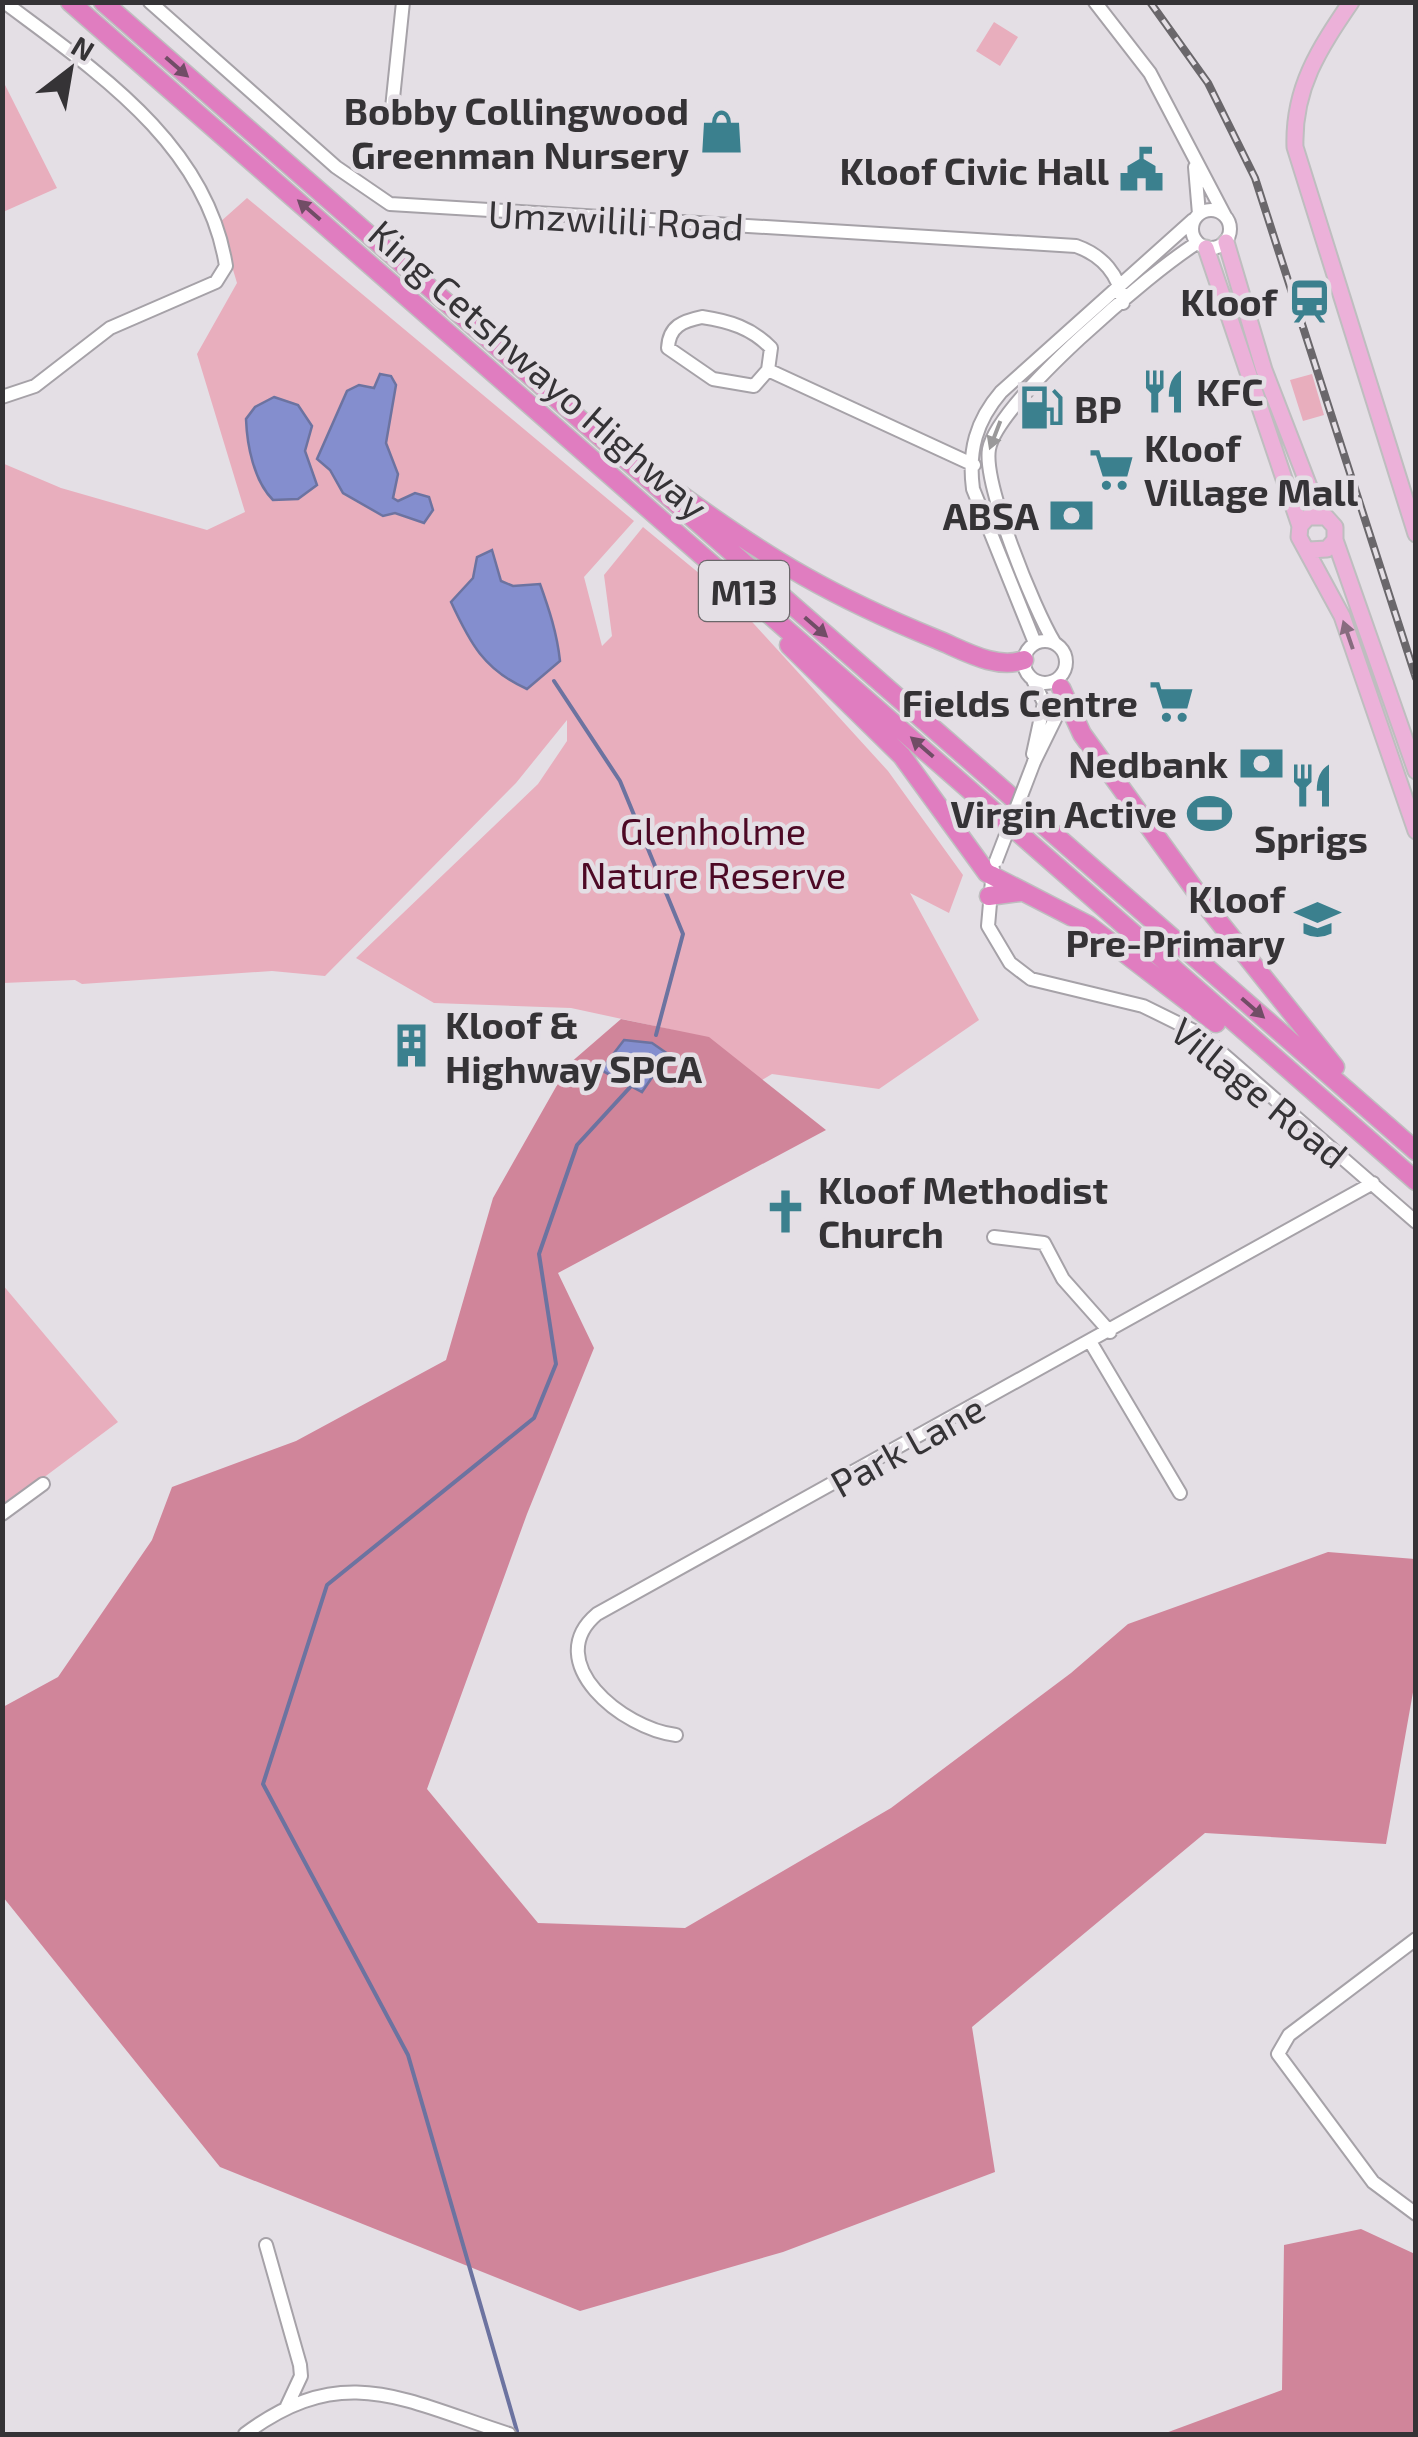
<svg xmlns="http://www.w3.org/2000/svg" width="1418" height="2437" font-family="'Exo 2',sans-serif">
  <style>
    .green { fill: #e8aebd }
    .forest { fill: #d0859a }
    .water { fill: #848ece; stroke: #6c73a0; stroke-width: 2.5 }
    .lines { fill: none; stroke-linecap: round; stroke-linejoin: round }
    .stream { stroke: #6c73a0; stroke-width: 4 }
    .minor-casing { stroke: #a6a2a8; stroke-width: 16 }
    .major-casing { stroke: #bebebf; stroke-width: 19 }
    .highway-casing { stroke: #bebebf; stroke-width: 21 }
    .minor { stroke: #fff; stroke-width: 12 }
    .major { stroke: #ecb1d9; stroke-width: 15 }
    .highway { stroke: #e07dc0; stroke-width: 18 }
    .rail-casing { stroke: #6a676b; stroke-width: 8 }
    .rail { stroke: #e4dfe5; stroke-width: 4; stroke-dasharray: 11; stroke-linecap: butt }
    .minor-bridge-casing { stroke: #a6a2a8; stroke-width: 16; stroke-linecap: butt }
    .minor-bridge { stroke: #fff; stroke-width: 12 }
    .oneway { fill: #714d66 }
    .oneway2 { fill: #9a999a }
    .oneway3 { fill: #876c7f }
    .labels { text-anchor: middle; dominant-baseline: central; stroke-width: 9; stroke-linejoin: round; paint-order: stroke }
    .shield { fill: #e4dfe5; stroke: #6a676a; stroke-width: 2.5 }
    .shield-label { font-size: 35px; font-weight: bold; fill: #353336 }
    .poi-label { font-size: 38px; font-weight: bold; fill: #353336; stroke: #e4dfe5; text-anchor: end }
    .street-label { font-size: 38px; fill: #353336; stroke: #e4dfe5 }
    .park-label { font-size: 38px; fill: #4d0925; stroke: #e4dfe5 }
  </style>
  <rect width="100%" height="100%" fill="#e4dfe5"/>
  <path class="green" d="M 994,22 L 1018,37 L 1000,66 L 976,51 Z
    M 2,79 L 57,188 L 3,212 L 2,212 Z
    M 247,198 L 634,521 L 584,577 L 602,646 L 612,636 L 604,575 L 643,527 L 734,602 L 888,771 L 963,875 L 949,913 L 910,893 L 979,1020 L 879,1089 L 772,1074 L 744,1091 L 673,1030 L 571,1008 L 434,1003 L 356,958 L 538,784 L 567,741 L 567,720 L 516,783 L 325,976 L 272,971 L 82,984 L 75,980 L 3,983 L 2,463 L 61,488 L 207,530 L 245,512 L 197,354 L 237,283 L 219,223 Z
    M 1312,374 L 1324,415 L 1303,421 L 1290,380 Z
    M 2,1284 L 118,1422 L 3,1508 L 2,1508 Z"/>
  <path class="forest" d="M 621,1019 L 709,1037 L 826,1130 L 558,1273 L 594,1348 L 527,1514 L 427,1789 L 538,1923 L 685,1928 L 891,1808 L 1071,1673 L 1128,1624 L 1328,1552 L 1415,1559 L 1415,1681 L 1386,1844 L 1205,1833 L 972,2027 L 995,2172 L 783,2252 L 580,2311 L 220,2167 L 3,1897 L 3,1707 L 58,1677 L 152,1540 L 172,1487 L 296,1441 L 446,1360 L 493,1198 L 569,1064 Z
    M 1361,2229 L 1415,2254 L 1415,2434 L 1163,2434 L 1282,2390 L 1284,2245 Z"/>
  <path class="water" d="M 380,374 L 391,376 L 396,385 L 386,443 L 398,474 L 393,498 L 398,501 L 415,493 L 429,497 L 433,510 L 424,523 L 395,513 L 383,516 L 343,493 L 330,470 L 317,459 L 347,391 L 359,385 L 374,388 Z
    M 274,397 L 298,405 L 312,426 L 305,451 L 317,485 L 298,499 L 273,500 C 254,481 247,446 246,419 L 255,407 Z
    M 492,550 L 501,581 L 513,586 L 540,584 C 549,609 557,633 560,661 L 527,689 C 484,670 470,643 451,602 L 473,578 L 477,557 Z
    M 624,1040 L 652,1043 L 668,1054 L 642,1092 L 601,1070 Z"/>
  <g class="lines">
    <path class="stream" d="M 554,681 L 620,781 L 683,934 L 656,1035
      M 517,2431 L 408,2055 L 263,1784 L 327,1585 L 534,1418 L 556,1364 L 539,1254 L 577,1145 L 633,1084"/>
    <defs>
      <path id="minor" d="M 150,2 L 336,167 L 390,204 L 1076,246 C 1102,255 1120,275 1123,303
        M 1095,2 L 1150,73 L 1225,216
        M 392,108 L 403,2
        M 1195,167 L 1199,214
        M1192 229a19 19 0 1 1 38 0a19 19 0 1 1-38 0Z
        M 702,317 C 729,321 752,328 771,348 L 768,370 L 754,386 L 713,379 L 668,348 C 669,326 683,321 702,317 Z
        M 768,370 L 974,465
        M 2,397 L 35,386 L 110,328 L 216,282 L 226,266 C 207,144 96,71 4,2
        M1024 662a21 21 0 1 1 42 0a21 21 0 1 1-42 0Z
        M 1054,642 C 1034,609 983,484 989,449 C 998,401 1152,271 1197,243
        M 1035,643 L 973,489 C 968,451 976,421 1001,392 L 1193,220
        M 1033,680 L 1044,703 L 1033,754
        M 1034,762 L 1059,711 L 1061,691
        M 993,869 L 988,926 L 1010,963 L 1031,979 L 1143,1006 L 1200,1034 L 1416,1222
        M 994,1237 L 1044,1243 L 1063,1279 L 1110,1332
        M 1091,1343 L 1180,1493
        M 2,1514 L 43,1484
        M 676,1735 C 623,1729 540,1662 597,1614 L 1373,1183
        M 1416,1939 L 1289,2035 L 1278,2054 L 1373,2182 L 1416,2214
        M 266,2245 L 300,2365 L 301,2376 L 287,2406
        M 245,2434 C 344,2360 405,2401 509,2434"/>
      <path id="major" d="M 1351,2 C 1319,49 1293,88 1295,147 L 1416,534
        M 1226,242 L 1264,370 L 1320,515
        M 1206,248 L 1300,526
        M 1335,540 L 1416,771
        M 1309,550 L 1327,549 L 1335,540 L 1335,527 L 1326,517 L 1308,517 L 1300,526 L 1299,537 L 1342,616 L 1416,831"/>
      <path id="highway" d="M 70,2 L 1416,1181
        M 103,2 L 1416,1151
        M 681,495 C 770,560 833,597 936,639 C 963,650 995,670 1024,660
        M 789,645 L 902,756 L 987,873 L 1088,925 L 1216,1023
        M 1061,688 L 1082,734 L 1208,908 L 1335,1067
        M 989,896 L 1020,892"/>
    </defs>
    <use href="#minor" class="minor-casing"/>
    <use href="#major" class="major-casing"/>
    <use href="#highway" class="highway-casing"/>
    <use href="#minor" class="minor"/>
    <use href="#major" class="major"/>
    <use href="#highway" class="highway"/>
    <defs>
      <path id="rail" d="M 1150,2 L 1208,83 L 1255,178 L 1416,678"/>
    </defs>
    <use href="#rail" class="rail-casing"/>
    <use href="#rail" class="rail"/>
    <defs>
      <path id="minor-bridge" d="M 996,861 L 1034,762"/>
    </defs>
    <use href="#minor-bridge" class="minor-bridge-casing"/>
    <use href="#minor-bridge" class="minor-bridge"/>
  </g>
  <defs><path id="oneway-solid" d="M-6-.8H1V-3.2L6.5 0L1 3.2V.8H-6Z" transform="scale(2.5)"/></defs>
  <g class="oneway">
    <use href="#oneway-solid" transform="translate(177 67) rotate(41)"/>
    <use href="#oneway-solid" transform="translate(309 210) rotate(-139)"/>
    <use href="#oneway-solid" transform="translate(816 627) rotate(41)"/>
    <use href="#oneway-solid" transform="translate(922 747) rotate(-139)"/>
    <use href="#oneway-solid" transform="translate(1253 1008) rotate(41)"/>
  </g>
  <use class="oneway2" href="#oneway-solid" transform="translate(995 435) rotate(111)"/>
  <use class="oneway3" href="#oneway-solid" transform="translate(1348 635) rotate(-109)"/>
  <defs>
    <symbol id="shop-bare" viewBox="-9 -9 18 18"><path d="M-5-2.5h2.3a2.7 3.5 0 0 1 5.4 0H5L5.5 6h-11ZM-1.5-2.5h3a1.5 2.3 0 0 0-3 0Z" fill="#3b808e" stroke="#e4dfe5" stroke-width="2.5" paint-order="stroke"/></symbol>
    <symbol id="civic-bare" viewBox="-9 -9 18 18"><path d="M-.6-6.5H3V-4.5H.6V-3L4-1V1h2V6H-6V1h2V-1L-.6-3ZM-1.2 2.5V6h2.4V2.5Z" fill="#3b808e" stroke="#e4dfe5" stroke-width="2.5" paint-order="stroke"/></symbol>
    <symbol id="station-bare" viewBox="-9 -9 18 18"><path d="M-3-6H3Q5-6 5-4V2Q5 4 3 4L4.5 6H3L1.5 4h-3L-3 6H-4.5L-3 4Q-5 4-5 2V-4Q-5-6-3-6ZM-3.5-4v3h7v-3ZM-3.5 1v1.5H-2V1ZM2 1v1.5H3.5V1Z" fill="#3b808e" stroke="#e4dfe5" stroke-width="2.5" paint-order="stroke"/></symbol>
    <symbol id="restaurant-bare" viewBox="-9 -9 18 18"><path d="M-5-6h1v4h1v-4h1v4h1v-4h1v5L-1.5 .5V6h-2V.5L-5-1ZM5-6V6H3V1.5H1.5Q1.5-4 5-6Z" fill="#3b808e" stroke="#e4dfe5" stroke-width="2.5" paint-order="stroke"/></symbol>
    <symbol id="fuel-bare" viewBox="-9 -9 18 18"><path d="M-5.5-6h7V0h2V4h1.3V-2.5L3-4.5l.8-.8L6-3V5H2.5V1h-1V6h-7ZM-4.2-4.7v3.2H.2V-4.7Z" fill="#3b808e" stroke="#e4dfe5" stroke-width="2.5" paint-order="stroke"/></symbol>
    <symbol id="supermarket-bare" viewBox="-9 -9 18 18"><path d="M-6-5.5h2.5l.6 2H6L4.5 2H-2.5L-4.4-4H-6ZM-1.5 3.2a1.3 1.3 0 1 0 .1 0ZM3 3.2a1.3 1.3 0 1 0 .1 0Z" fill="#3b808e" stroke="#e4dfe5" stroke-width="2.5" paint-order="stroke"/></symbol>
    <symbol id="bank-bare" viewBox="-9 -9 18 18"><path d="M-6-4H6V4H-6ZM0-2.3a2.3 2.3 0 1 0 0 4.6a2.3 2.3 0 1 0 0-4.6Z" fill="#3b808e" stroke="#e4dfe5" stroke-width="2.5" paint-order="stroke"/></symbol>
    <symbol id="stadium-bare" viewBox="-9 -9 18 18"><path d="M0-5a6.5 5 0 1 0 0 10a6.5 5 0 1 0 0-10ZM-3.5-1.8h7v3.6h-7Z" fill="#3b808e" stroke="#e4dfe5" stroke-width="2.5" paint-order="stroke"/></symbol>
    <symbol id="school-bare" viewBox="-9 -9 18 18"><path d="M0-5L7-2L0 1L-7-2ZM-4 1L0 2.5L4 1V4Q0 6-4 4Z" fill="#3b808e" stroke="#e4dfe5" stroke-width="2.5" paint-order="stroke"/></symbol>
    <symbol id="building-bare" viewBox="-9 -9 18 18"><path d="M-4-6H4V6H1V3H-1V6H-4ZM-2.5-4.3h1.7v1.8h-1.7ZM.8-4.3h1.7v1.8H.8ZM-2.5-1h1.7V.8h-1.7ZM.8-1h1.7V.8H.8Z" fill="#3b808e" stroke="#e4dfe5" stroke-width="2.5" paint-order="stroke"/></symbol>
    <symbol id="church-bare" viewBox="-9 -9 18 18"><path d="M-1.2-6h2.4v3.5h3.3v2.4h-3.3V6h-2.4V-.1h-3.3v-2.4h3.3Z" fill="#3b808e" stroke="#e4dfe5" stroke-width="2.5" paint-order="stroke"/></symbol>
  </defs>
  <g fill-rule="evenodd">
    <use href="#shop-bare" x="690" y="100" width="63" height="63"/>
    <use href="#civic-bare" x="1110" y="138" width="63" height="63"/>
    <use href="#station-bare" x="1278" y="270" width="63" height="63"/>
    <use href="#restaurant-bare" x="1132" y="360" width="63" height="63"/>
    <use href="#fuel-bare" x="1010" y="376" width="63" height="63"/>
    <use href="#supermarket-bare" x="1080" y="438" width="63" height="63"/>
    <use href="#bank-bare" x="1040" y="484" width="63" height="63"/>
    <use href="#supermarket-bare" x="1140" y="670" width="63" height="63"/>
    <use href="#bank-bare" x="1230" y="732" width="63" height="63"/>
    <use href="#restaurant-bare" x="1280" y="754" width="63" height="63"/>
    <use href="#stadium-bare" x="1178" y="782" width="63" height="63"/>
    <use href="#school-bare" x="1286" y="888" width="63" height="63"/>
    <use href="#building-bare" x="380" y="1014" width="63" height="63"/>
    <use href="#church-bare" x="754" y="1180" width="63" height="63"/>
  </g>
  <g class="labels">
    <rect class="shield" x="699" y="561" width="90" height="60" rx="8"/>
    <g class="shield-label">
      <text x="744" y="591">M13</text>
    </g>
    <g class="poi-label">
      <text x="689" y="110">Bobby Collingwood<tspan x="689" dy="44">Greenman Nursery</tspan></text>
      <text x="1109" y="170">Kloof Civic Hall</text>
      <text x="1277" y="301">Kloof</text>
      <text x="1196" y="391" text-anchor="start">KFC</text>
      <text x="1074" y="408" text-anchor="start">BP</text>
      <text x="1144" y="447" text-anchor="start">Kloof<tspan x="1144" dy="44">Village Mall</tspan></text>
      <text x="1039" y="515">ABSA</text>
      <text x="1138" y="702">Fields Centre</text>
      <text x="1228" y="763">Nedbank</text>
      <text x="1177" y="813">Virgin Active</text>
      <text x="1311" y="838" text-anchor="middle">Sprigs</text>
      <text x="1285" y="898">Kloof<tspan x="1285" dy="44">Pre-Primary</tspan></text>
      <text x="445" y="1024" text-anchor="start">Kloof &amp;<tspan x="445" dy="44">Highway SPCA</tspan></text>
      <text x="818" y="1189" text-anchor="start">Kloof Methodist<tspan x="818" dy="44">Church</tspan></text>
    </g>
    <g class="street-label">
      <text transform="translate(616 219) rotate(3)">Umzwilili Road</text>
      <text transform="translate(539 369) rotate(41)">King Cetshwayo Highway</text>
      <text transform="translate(1260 1092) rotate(39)">Village Road</text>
      <text transform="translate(907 1445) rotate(-29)">Park Lane</text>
    </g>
    <g class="park-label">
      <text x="713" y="830">Glenholme<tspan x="713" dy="44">Nature Reserve</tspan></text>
    </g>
  </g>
  <rect width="1418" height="2437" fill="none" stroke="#353336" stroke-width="10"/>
  <g transform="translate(70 70) rotate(31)" stroke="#e4dfe5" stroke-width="8" paint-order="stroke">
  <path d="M0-8L18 38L0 25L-18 38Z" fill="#353336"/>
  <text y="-15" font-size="28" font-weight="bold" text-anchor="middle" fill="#353336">N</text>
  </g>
</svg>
